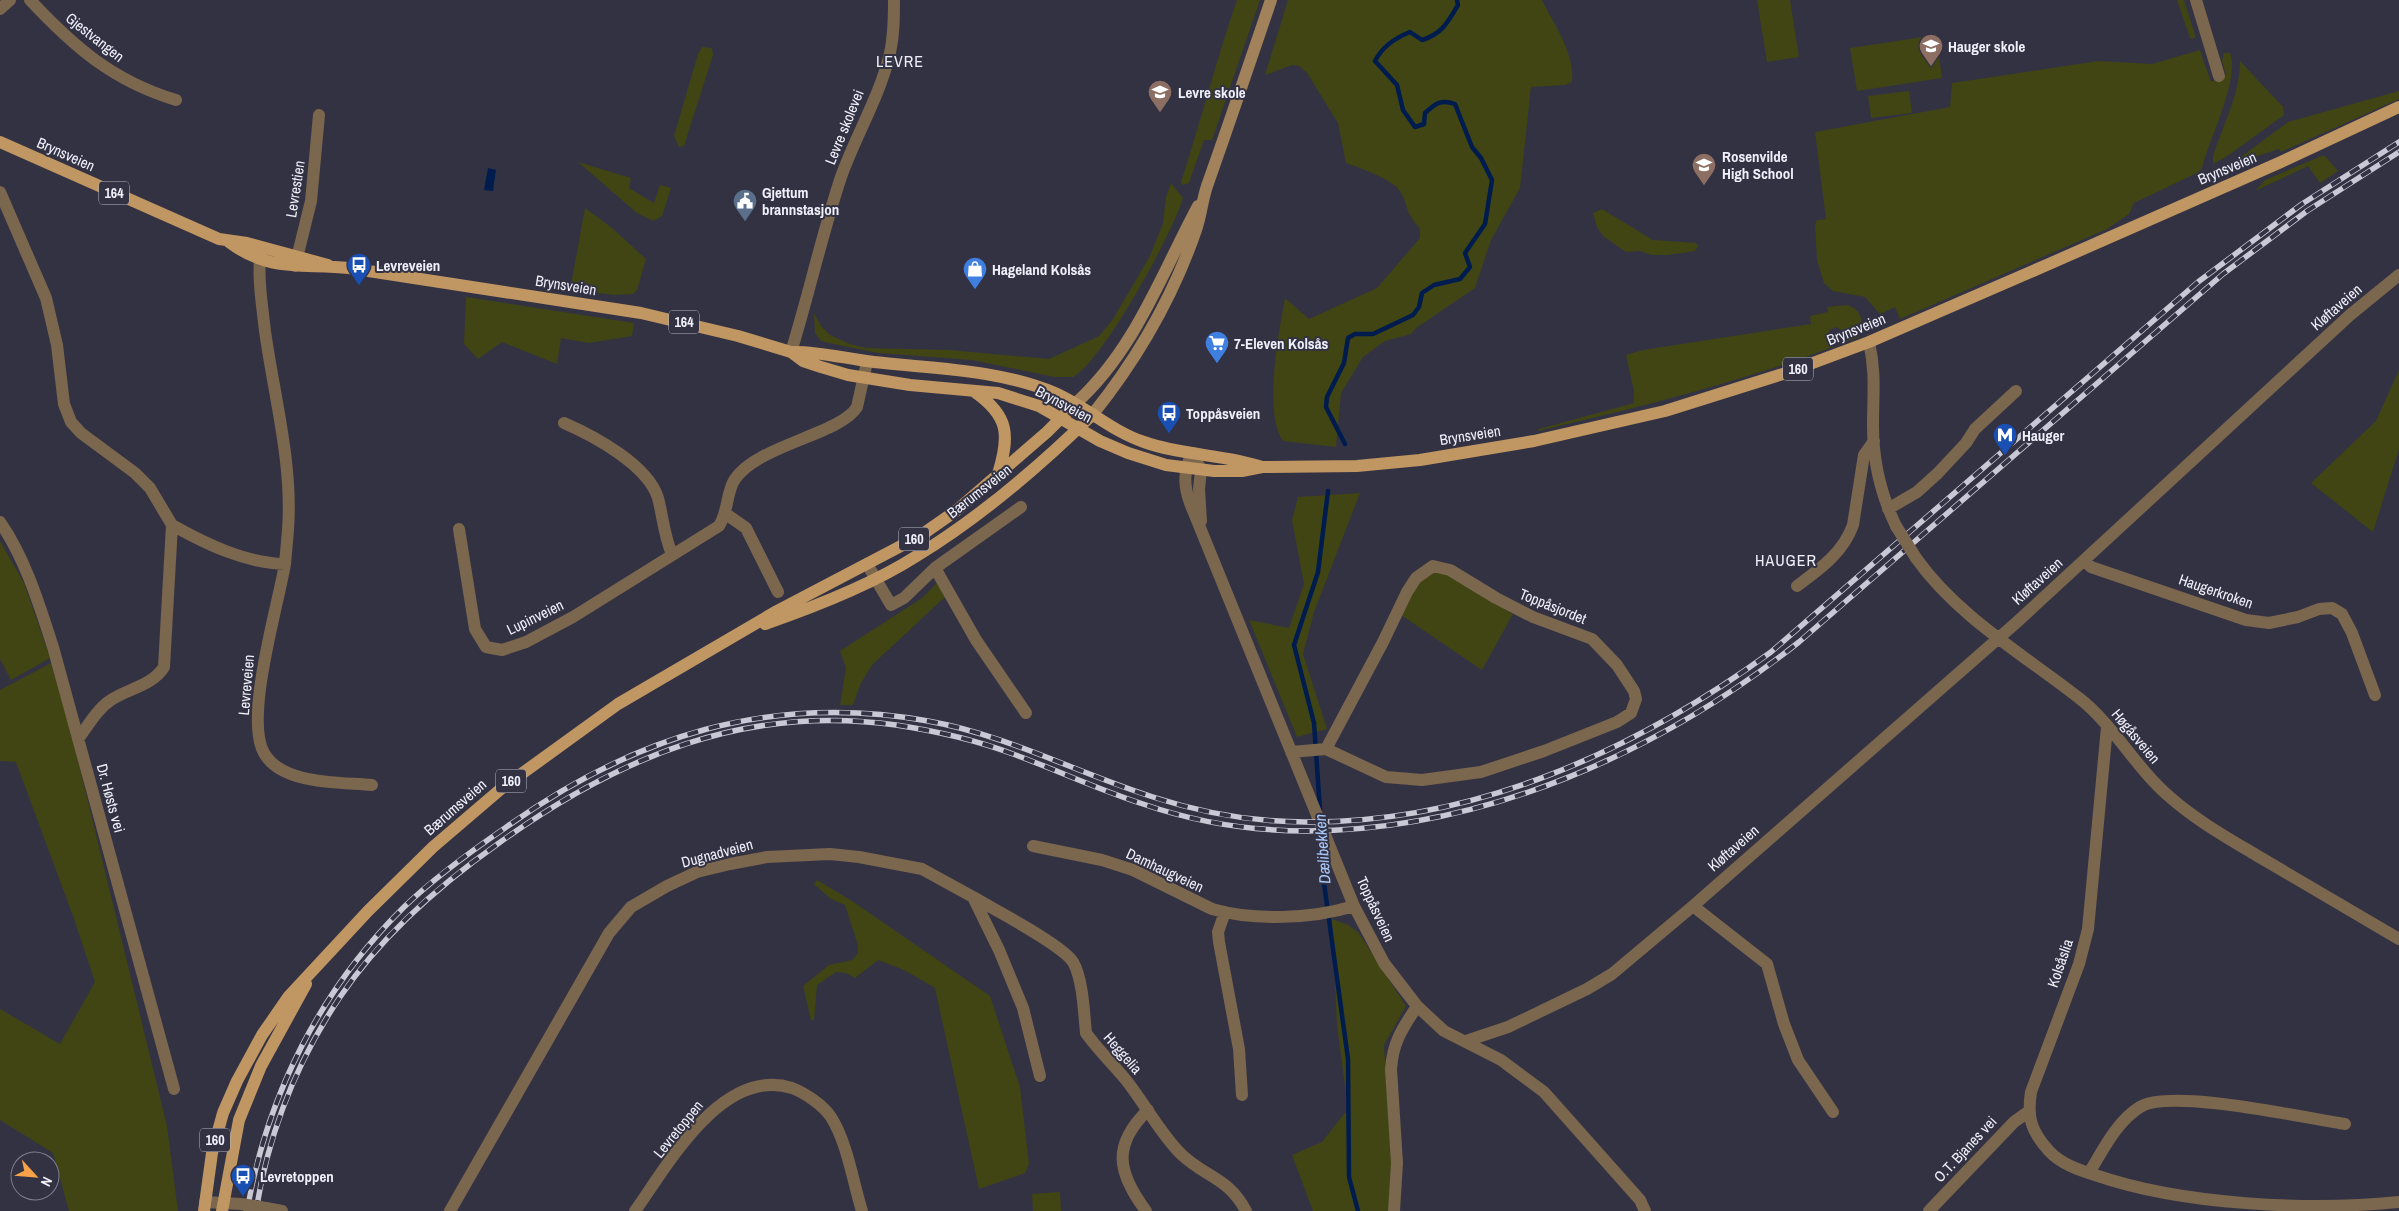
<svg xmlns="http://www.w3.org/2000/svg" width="2399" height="1211" font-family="'Archivo Narrow',sans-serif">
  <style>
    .green { fill: #404513 }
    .water { fill: #001c4f }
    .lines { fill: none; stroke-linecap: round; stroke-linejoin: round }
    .stream { stroke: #001c4f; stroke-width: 4.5 }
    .minor { stroke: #7b664e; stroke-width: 12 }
    .secondary { stroke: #a2825a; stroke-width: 12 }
    .primary { stroke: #c09662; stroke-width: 12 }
    .rail-casing { stroke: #c9c8d5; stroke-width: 5.5 }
    .rail { stroke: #333243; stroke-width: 4; stroke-dasharray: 11; stroke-linecap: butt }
    .minor-bridge { stroke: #7b664e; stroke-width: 12 }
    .labels { text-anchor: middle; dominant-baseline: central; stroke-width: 4; stroke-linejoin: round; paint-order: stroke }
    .shield { fill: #333243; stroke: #b7b7c4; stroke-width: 1 }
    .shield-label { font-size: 14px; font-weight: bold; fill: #f0f0fb }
    .street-label { font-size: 15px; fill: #f0f0fb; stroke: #333243 }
    .poi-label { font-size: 15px; font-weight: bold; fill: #f0f0fb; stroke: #333243; text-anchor: start }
    .neighbourhood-label { font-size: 16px; letter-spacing: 1px; fill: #f0f0fb; stroke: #333243 }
    .water-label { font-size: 16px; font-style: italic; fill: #a8c8f9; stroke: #333243 }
  </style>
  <rect width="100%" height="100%" fill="#333243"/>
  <path class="green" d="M 1237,0 L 1260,0 L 1212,140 L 1204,140 L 1189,183 L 1182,185 L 1181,182 C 1201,121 1216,60 1237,0 Z
    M 1288,0 L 1542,0 C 1554,25 1575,53 1572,82 L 1565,85 L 1531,87 L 1520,188 L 1491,240 L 1475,288 L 1416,328 L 1411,334 L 1385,341 L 1363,357 L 1341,393 L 1336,447 L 1283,441 C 1263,413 1279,332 1285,298 L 1309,319 L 1377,288 L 1420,238 L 1420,228 C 1404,213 1409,204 1399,190 C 1393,180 1358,167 1346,163 L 1338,123 L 1307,73 L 1299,66 L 1292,65 L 1265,75 Z
    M 1757,0 L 1790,0 L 1799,57 L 1767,62 Z
    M 2177,0 L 2184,0 L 2196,38 L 2190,38 Z
    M 1936,35 L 1942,78 L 1857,91 L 1850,48 Z
    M 702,47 L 712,48 L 713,55 L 684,146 L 679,147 L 674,136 L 698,54 Z
    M 2200,50 L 2211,82 L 2226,75 L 2222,61 L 2224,53 L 2230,53 C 2240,79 2209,140 2202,168 L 2199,172 L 2134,203 L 2129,214 L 2107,229 L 1900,319 L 1895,307 L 1880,314 L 1865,297 L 1833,291 L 1824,283 L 1817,260 L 1815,225 L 1817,220 L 1826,219 L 1815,132 L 1950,107 L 1952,83 L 2098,61 L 2152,64 Z
    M 2240,61 L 2283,107 L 2284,115 L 2226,157 L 2213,164 L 2213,156 C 2223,125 2240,94 2240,61 Z
    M 1909,91 L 1912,113 L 1871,118 L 1868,96 Z
    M 2399,91 L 2399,99 L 2281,152 L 2279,149 L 2230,165 L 2288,122 Z
    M 2324,155 L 2338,171 L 2320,183 L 2308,166 L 2255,191 L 2265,180 Z
    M 578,162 L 631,178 L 629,188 L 654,203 L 660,185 L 671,188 L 662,216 L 653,221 L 637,213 Z
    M 1171,183 L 1183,198 C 1173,233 1103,361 1073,377 L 1054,377 L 972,360 L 878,353 L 829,343 L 821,341 L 815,333 L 814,313 L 821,326 L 830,335 L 850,344 L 866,348 L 950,350 L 1049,359 L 1099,336 L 1113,319 L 1150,256 L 1163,223 L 1166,197 Z
    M 585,208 L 612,228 L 646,259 L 637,290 L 633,294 L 615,295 L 570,290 Z
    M 1602,209 L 1653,240 L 1696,243 L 1698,246 L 1695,251 L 1668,255 L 1652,255 L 1640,251 L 1626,252 L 1603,236 L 1597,227 L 1593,213 Z
    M 466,297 L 634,323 L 632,336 L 589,343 L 561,338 L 557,364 L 502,342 L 478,359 L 464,344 Z
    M 1847,305 C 1864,311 1863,322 1859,337 L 1843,343 L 1841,330 L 1837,327 L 1829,330 L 1833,347 C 1735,384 1640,407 1538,431 L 1539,429 L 1634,403 L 1634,391 L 1626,355 L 1643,350 L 1811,324 L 1810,316 L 1828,312 L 1827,307 Z
    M 2399,370 L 2399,449 L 2373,532 L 2311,483 L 2376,421 Z
    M 1360,493 L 1314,612 L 1303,654 L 1327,729 L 1297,737 L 1249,620 L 1289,628 L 1304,584 L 1292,520 L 1298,497 Z
    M 0,541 L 24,583 L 50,658 L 11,680 L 0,659 Z
    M 1425,573 L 1444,573 L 1513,614 L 1482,670 L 1401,615 L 1412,589 Z
    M 939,581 L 945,597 L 872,665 L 860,685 L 853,705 L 840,705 L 846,668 L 840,651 L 922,598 Z
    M 51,663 L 73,740 L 167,1126 L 178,1211 L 69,1211 L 53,1153 L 0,1120 L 0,1009 L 60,1044 L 95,982 L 73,916 L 16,762 L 0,761 L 0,690 Z
    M 817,880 L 852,901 L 990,996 L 1020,1087 L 1029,1164 L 1025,1173 L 979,1189 L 935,988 L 904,970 L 878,960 L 855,978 L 846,973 L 836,972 L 817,985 L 814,1020 L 811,1020 L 803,986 L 829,965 L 852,960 L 858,953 L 858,945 L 845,905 L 831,899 L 814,884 Z
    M 1332,919 L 1348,925 L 1358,932 L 1406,1006 L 1384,1045 L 1395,1211 L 1313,1211 L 1292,1155 L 1322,1142 L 1348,1109 L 1337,1025 Z
    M 1060,1192 L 1061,1211 L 1033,1211 L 1032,1194 Z"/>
  <path class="water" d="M 488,168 L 496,170 L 493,191 L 484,190 Z"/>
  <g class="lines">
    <path class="stream" d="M 1345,444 L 1326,407 L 1327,397 L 1344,363 L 1348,338 L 1355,334 L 1373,334 L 1413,315 L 1419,307 L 1422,293 L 1434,285 L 1460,279 L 1470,267 L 1465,253 L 1485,224 L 1492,180 L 1481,158 L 1472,147 L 1455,104 C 1441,99 1436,103 1425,113 L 1424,124 L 1415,127 L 1403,110 L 1397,85 L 1375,61 C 1382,47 1395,38 1410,32 L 1422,40 C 1442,34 1448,22 1458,5 L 1457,0
      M 1320,810 L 1314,723 L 1294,645 L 1318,572 L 1328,491
      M 1321,838 L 1324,883 L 1348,1059 L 1349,1177 L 1358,1211"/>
    <path class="minor" d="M 30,0 C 74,47 113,81 176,100
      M 2196,0 L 2219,76
      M 0,9 L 10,0
      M 0,192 L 46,298 L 57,345 L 64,404 L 71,422 L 81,433 L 135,473 L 150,488 L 172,525 L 164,667 C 152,686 129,688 111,700 C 97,709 88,726 78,739
      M 261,248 C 257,276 262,304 265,331 C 274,396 293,464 288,530 C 287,541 286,553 285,564 C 278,606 244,718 264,753 C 282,785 340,782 372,785
      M 295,266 L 311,201 L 319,115
      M 1869,342 C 1876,373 1873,394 1873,426 C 1873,461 1881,495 1896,526
      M 791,352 C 809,294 822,234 841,177 C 856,135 880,96 890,53 C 894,35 894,18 894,0
      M 564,423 C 594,436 648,465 658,498 C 663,517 664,536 672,554
      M 1192,453 C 1184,470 1183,484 1190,503 L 1354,906 L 1384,963 L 1417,1006 L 1444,1031 L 1501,1060 L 1544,1092 L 1640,1200 L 1645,1211
      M 1196,460 L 1201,470 L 1199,489 L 1201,521
      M 1888,509 L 1917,492 L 1938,473 L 1966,443 L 1975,429 L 2016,391
      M 726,514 L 746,528 L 778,592
      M 0,522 C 26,560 39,604 53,647 L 174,1089
      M 172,525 C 206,544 245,563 285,564
      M 459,529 L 475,629 L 486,647 L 502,650 L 526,642 L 573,617 L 719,526 C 729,510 726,492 735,479 C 758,445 841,434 857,407 L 867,362
      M 1916,558 C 1957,616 2024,655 2079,698 C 2114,725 2136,769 2171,798 C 2196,820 2226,837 2256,855 C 2303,883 2351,911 2399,939
      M 2084,560 L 2091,567 L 2246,620 L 2269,623 L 2298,617 L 2319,609 L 2332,608 L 2342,614 L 2352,633 L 2375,695
      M 867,564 L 891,605 L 904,598 L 935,568 L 1021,507
      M 935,568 L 976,640 L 1026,713
      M 1797,586 C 1820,569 1843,553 1853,525 L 1864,455 L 1874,441
      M 2107,727 L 2088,929 L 2079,964 L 2031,1092 C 2027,1118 2031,1131 2049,1151 C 2061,1164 2079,1170 2095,1175 C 2182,1205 2308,1211 2399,1202
      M 1291,752 L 1326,749 L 1386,777 L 1422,780 L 1481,772 L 1544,751 L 1617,722 L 1631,713 L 1636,699 L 1634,691 L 1617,665 L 1592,639 L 1533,617 L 1496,598 L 1450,570 L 1433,566 L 1416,578 L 1407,592 L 1383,642 L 1326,749
      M 1033,846 L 1102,860 L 1133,870 L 1212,909 C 1254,921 1312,919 1354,906
      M 973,897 C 993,909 1063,945 1073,962 C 1083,979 1084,1014 1086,1033 C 1098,1050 1113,1064 1126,1080 C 1145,1104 1160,1133 1181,1154 C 1206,1178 1228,1177 1246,1211
      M 1693,906 L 1767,964 L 1784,1024 L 1798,1060 L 1833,1112
      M 1225,912 L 1218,932 L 1219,942 L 1239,1049 L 1242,1095
      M 1466,1041 L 1508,1027 L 1587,989 L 1612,974 L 1693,906 L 2017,622 L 2350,315 L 2399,275
      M 2089,1173 C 2103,1150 2117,1121 2140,1107 C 2171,1088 2305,1118 2345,1124
      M 205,1202 L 241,1204
      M 266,1208 L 282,1211
      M 450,1211 L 609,933 L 631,907 L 667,886 L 697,872 L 730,864 L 767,857 L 830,854 L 859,857 L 922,869 L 973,897 L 999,950 L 1023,1008 L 1040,1076
      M 635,1211 C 668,1165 722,1066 792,1088 C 805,1093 823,1105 831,1117 C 847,1142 853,1182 862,1211
      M 1146,1211 C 1117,1172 1112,1145 1148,1110
      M 1394,1211 L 1397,1163 L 1391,1069 C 1393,1041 1403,1028 1417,1006
      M 1929,1211 L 2014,1122 L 2028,1112"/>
    <path class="secondary" d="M 1075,404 C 1135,350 1161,275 1198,206
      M 1093,414 C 1137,359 1173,297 1196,230 C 1201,216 1202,201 1207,186 C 1229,124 1250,62 1271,0"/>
    <path class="primary" d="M 0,142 L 219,239 L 247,243 L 328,265
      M 229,242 C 270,273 303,263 349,268 L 641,313 L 738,336 L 791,352 L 803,361 L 821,367 L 848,375 L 910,385 L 998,393 L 1039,406 L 1100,441 L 1128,453 L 1166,465 L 1214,471 L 1242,471 L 1262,467 L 1357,466 L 1420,460 L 1534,441 L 1665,411 L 1786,373 L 1869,342 L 2049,264 L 2281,162 L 2399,107
      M 791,352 C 819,351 846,359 874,362 C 936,369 997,369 1055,393 C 1087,407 1111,431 1144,442 C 1183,456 1224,454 1262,467
      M 975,392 C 1009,416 1010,435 998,474
      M 765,624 C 814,607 871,585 915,557 C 979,518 1039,467 1093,414
      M 204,1211 L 212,1153 L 223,1113 L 237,1081 L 262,1035 L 289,996 L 368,911 L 433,847 L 502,788 L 618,704 L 777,611 L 920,536 L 957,510 L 1047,432 L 1075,404
      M 222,1211 L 239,1120 L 261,1066 L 306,984"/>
    <defs>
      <path id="rail" d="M 247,1211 C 267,1095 320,990 404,907 C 435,877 470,852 505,828 C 634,736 769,693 928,721 C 1007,735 1077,773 1153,797 C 1202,813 1254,822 1306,822 C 1476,823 1636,750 1771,652 L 2198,282 L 2302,204 L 2399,142
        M 256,1211 C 268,1135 297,1061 340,997 C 382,935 438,886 499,843 C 619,757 745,704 896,725 C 936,731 976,740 1013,754 C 1057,770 1099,790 1143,804 C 1195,822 1252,831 1307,831 C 1486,830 1660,752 1799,642 L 2223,274 L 2307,211 L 2399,152"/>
    </defs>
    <use href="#rail" class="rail-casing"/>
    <use href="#rail" class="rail"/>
    <path class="minor-bridge" d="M 1896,526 L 1916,558
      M 241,1204 L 266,1208"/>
  </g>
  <defs>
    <symbol id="school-pin" viewBox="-11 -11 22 30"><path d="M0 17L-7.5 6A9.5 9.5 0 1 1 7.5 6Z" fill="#8d6e63" stroke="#333243"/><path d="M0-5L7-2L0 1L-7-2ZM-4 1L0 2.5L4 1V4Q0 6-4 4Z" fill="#fff"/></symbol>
    <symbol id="civic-pin" viewBox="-11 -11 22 30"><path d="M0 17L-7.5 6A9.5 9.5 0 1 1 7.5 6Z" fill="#5c6f8a" stroke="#333243"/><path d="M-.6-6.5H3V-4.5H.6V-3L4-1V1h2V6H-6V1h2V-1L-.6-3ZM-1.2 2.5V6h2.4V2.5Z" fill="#fff"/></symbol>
    <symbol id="bus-pin" viewBox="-11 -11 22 30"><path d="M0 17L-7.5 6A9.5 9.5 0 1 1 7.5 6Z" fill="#1a4fb4" stroke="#333243"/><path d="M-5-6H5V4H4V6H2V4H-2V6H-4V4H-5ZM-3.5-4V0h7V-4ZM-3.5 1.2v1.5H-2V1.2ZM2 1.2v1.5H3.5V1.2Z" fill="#fff"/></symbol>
    <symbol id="shop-pin" viewBox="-11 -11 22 30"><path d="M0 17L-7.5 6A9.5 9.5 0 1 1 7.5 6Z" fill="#3f7fe0" stroke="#333243"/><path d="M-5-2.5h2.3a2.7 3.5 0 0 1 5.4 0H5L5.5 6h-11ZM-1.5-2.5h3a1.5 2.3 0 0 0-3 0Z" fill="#fff"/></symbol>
    <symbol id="supermarket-pin" viewBox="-11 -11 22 30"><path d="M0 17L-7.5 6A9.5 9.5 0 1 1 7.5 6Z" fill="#3f7fe0" stroke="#333243"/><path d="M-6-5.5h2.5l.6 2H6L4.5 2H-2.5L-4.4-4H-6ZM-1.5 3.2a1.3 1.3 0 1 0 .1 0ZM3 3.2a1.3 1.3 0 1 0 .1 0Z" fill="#fff"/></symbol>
    <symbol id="metro-pin" viewBox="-11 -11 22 30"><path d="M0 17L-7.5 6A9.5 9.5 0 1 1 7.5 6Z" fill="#1a4fb4" stroke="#333243"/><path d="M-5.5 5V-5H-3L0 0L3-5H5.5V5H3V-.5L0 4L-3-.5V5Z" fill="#fff"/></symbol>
  </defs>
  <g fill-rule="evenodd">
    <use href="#school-pin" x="1917" y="32" width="28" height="38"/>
    <use href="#school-pin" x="1146" y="78" width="28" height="38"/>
    <use href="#school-pin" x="1690" y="151" width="28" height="38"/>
    <use href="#civic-pin" x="731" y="187" width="28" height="38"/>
    <use href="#bus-pin" x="345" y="251" width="28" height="38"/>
    <use href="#shop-pin" x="961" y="255" width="28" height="38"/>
    <use href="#supermarket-pin" x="1203" y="329" width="28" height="38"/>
    <use href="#bus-pin" x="1155" y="399" width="28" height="38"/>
    <use href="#metro-pin" x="1991" y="421" width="28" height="38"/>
    <use href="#bus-pin" x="229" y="1162" width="28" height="38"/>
  </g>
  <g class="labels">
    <g class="shield">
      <rect x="99" y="181.5" width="30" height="23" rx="4"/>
      <rect x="669" y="310.5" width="30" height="23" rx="4"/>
      <rect x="1783" y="357.5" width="30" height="23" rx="4"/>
      <rect x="899" y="527.5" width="30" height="23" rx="4"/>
      <rect x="496" y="769.5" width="30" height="23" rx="4"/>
      <rect x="200" y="1128.5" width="30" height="23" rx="4"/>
    </g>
    <g class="shield-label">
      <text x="114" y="193">164</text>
      <text x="684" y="322">164</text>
      <text x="1798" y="369">160</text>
      <text x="914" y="539">160</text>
      <text x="511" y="781">160</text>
      <text x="215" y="1140">160</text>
    </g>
    <g class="street-label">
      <text transform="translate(95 37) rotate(38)">Gjestvangen</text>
      <text transform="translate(844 127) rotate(-68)">Levre skolevei</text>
      <text transform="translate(66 154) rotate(24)">Brynsveien</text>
      <text transform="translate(2227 168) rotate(-23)">Brynsveien</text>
      <text transform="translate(295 189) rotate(-81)">Levrestien</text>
      <text transform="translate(566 285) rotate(9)">Brynsveien</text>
      <text transform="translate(2336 307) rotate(-41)">Kløftaveien</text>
      <text transform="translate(1856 329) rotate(-22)">Brynsveien</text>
      <text transform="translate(1064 404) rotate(28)">Brynsveien</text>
      <text transform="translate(1470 435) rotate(-9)">Brynsveien</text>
      <text transform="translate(979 491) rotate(-38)">Bærumsveien</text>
      <text transform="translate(2037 581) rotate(-42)">Kløftaveien</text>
      <text transform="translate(2216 591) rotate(19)">Haugerkroken</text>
      <text transform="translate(1553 606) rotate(22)">Toppåsjordet</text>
      <text transform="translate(535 617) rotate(-26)">Lupinveien</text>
      <text transform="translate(246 685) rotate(-85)">Levreveien</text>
      <text transform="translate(2136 736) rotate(50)">Høgåsveien</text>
      <text transform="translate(111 798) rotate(75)">Dr. Høsts vei</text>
      <text transform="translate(455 807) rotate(-41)">Bærumsveien</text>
      <text transform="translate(1733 848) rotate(-41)">Kløftaveien</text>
      <text transform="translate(717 853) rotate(-15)">Dugnadveien</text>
      <text transform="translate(1165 870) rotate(25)">Damhaugveien</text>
      <text transform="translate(1376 909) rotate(65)">Toppåsveien</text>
      <text transform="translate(2060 963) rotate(-71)">Kolsåslia</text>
      <text transform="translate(1123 1053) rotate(49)">Heggelia</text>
      <text transform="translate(678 1129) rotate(-51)">Levretoppen</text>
      <text transform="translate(1965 1149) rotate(-47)">O.T. Bjanes vei</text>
    </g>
    <g class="poi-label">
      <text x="1948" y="46">Hauger skole</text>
      <text x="1178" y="92">Levre skole</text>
      <text x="1722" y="156">Rosenvilde<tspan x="1722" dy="17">High School</tspan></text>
      <text x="762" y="192">Gjettum<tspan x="762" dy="17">brannstasjon</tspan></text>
      <text x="376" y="265">Levreveien</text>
      <text x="992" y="269">Hageland Kolsås</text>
      <text x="1234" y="343">7-Eleven Kolsås</text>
      <text x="1186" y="413">Toppåsveien</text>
      <text x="2022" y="435">Hauger</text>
      <text x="260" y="1176">Levretoppen</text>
    </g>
    <g class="neighbourhood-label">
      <text x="900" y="61">LEVRE</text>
      <text x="1786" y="560">HAUGER</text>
    </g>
    <g class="water-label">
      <text transform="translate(1322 849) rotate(-94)">Dælibekken</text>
    </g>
  </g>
  <g transform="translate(35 1176) rotate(116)"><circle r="24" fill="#333243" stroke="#7f7e8d"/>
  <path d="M0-4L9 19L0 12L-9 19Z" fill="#f7a149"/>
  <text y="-8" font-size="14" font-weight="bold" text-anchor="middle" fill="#f0f0fb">N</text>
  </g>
</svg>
